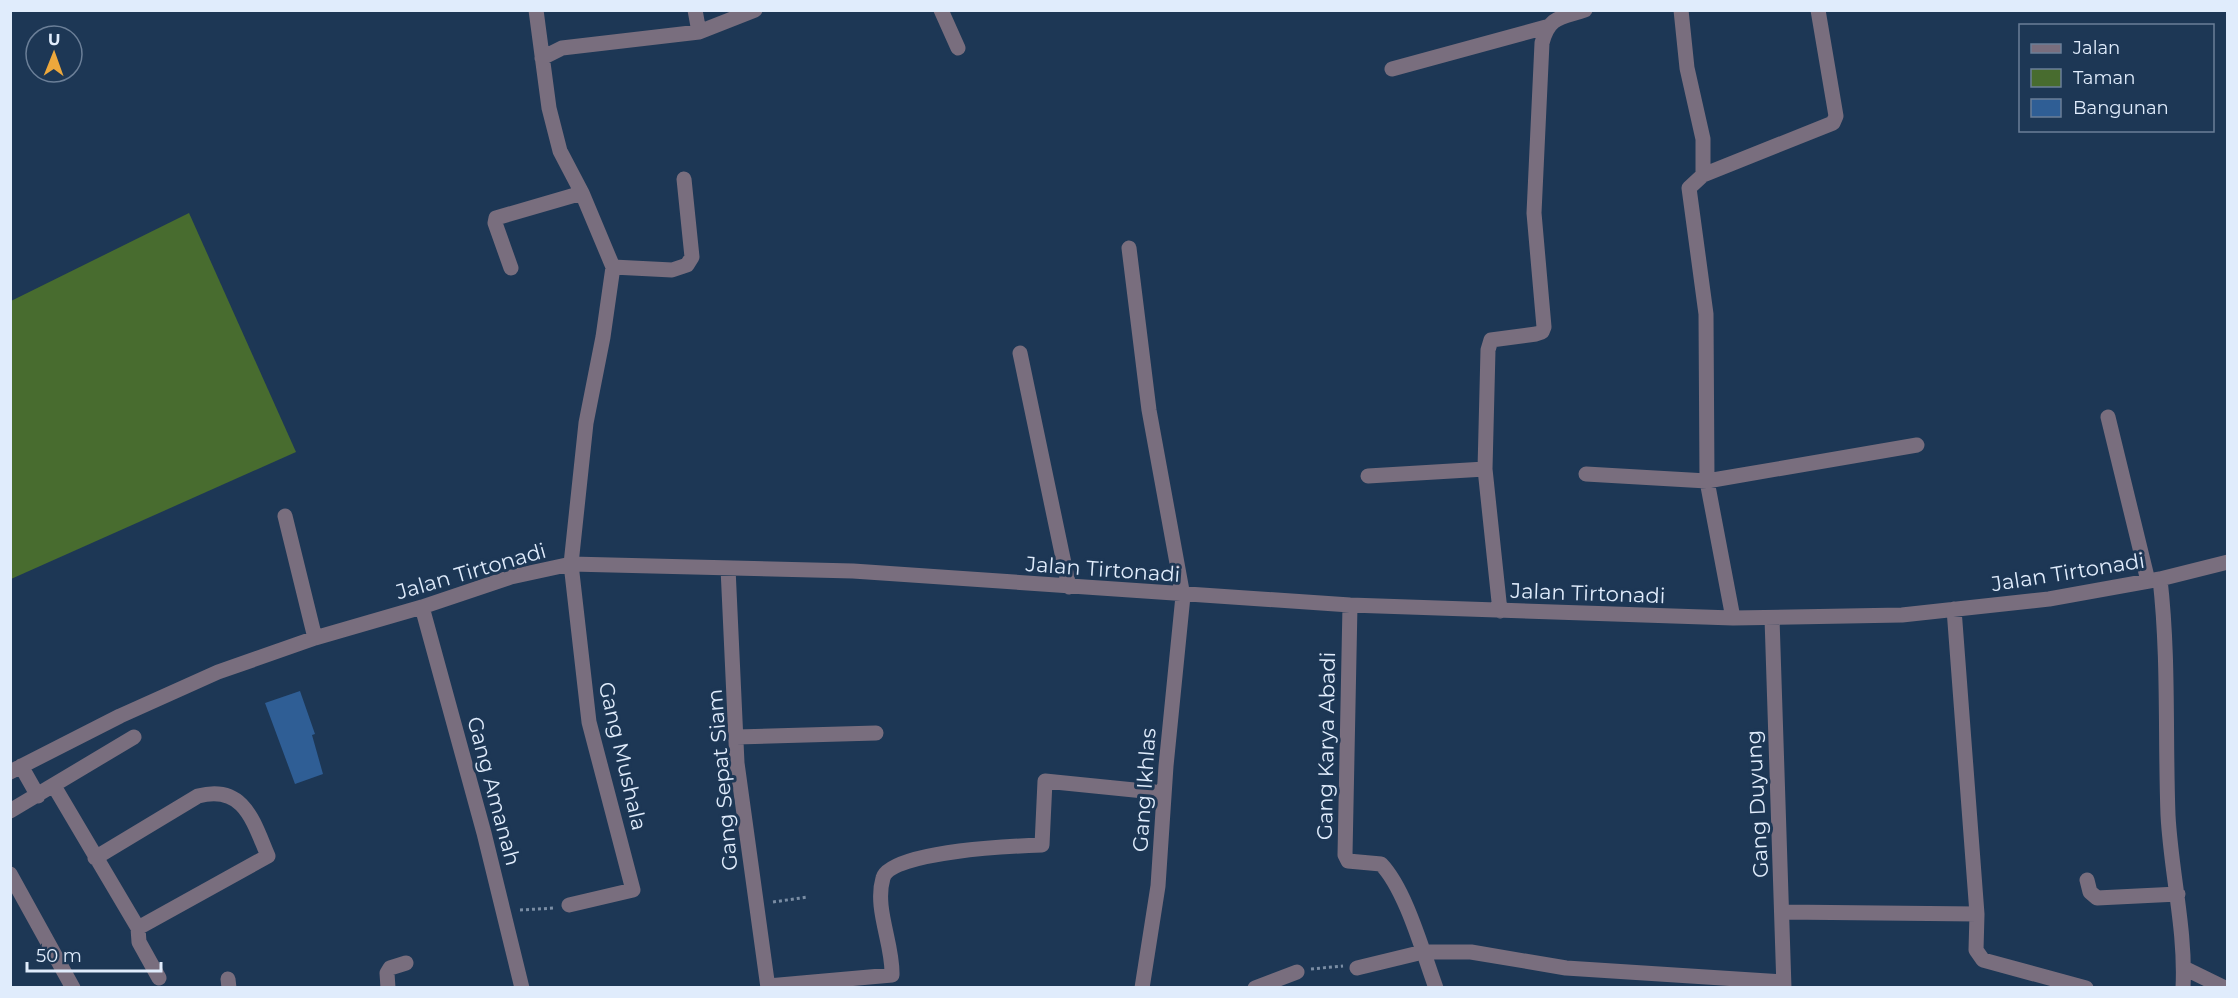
<svg xmlns="http://www.w3.org/2000/svg" width="2238" height="998" font-family="Montserrat,sans-serif">
  <style>
    .green { fill: #486c2f }
    .building { fill: #2f5e95 }
    .lines { fill: none; stroke-linecap: round; stroke-linejoin: round }
    .path { stroke: #7a8da4; stroke-width: 3; stroke-dasharray: 3 3; stroke-linecap: butt }
    .minor { stroke: #796e7e; stroke-width: 15 }
    .labels { text-anchor: middle; dominant-baseline: central; stroke-width: 6; stroke-linejoin: round; paint-order: stroke }
    .street-label { font-size: 21px; fill: #e0ecfc; stroke: #1d3755 }
  </style>
  <rect width="100%" height="100%" fill="#1d3755"/>
  <path class="green" d="M 189,213 L 296,452 L 11,579 L 11,301 Z"/>
  <path class="building" d="M 300,691 L 315,734 L 312,735 L 323,774 L 295,784 L 265,703 Z"/>
  <g class="lines">
    <path class="path" d="M 773,902 L 808,897
      M 520,910 L 555,908
      M 1311,969 L 1343,966"/>
    <path class="minor" d="M 536,10 L 549,108 L 560,151 L 582,193 L 613,267 L 603,337 L 586,423 L 571,564 L 589,722 L 633,890 L 569,905
      M 695,10 L 699,32
      M 941,10 L 958,48
      M 1681,10 L 1687,68 L 1703,139 L 1703,175
      M 542,58 L 562,48 L 699,32 L 755,10
      M 1392,69 L 1546,27
      M 1129,248 L 1149,410 L 1183,596 L 1166,766 L 1158,886 L 1142,988
      M 613,267 L 672,270 L 687,265 L 692,257 L 684,179
      M 511,268 L 495,223 L 496,218 L 582,193
      M 1020,353 L 1069,587
      M 2108,417 L 2148,581
      M 1586,474 L 1707,481 L 1917,445
      M 1368,476 L 1485,469
      M 285,516 L 315,638
      M 728,568 L 737,763 L 768,988
      M 2160,579 C 2169,658 2165,736 2168,815 C 2171,873 2186,930 2183,988
      M 1350,605 L 1345,855 L 1348,861 L 1381,864 C 1406,890 1423,953 1436,988
      M 422,607 L 484,833 L 522,988
      M 1954,609 L 1977,914 L 1976,950 L 1983,960 L 2086,988
      M 1500,611 L 1485,469 L 1488,350 L 1491,340 L 1536,334 L 1542,332 L 1544,327 L 1534,213 L 1542,43 C 1549,16 1561,18 1585,10
      M 1733,618 L 1707,481 L 1706,314 L 1689,188 L 1703,175 L 1833,123 L 1836,116 L 1818,10
      M 1772,618 L 1784,988
      M 736,737 L 876,733
      M 21,766 L 38,796
      M 10,772 L 120,716 L 218,672 L 315,638 L 422,607 L 511,577 L 571,564 L 853,571 L 1350,605 L 1733,618 L 1902,615 L 2049,599 L 2160,579 L 2228,562
      M 54,786 L 138,928 L 268,856 C 253,821 244,784 198,796 L 95,858
      M 10,811 L 134,737
      M 10,874 L 73,988
      M 2087,880 L 2090,892 L 2097,898 L 2178,894
      M 1783,912 L 1977,914
      M 138,928 L 139,942 L 159,978
      M 1357,968 L 1423,952 L 1471,952 L 1566,968 L 1783,982
      M 2184,968 L 2225,988
      M 228,979 L 229,988
      M 768,986 L 892,975 C 893,943 874,909 883,878 C 890,851 1015,846 1042,845 L 1045,781 L 1164,793
      M 388,988 L 387,973 L 390,968 L 406,963
      M 1255,988 L 1297,972"/>
  </g>
  <g class="labels">
    <g class="street-label">
      <text transform="translate(1103 569) rotate(4)">Jalan Tirtonadi</text>
      <text transform="translate(471 571) rotate(-16)">Jalan Tirtonadi</text>
      <text transform="translate(2068 572) rotate(-9)">Jalan Tirtonadi</text>
      <text transform="translate(1588 593) rotate(2)">Jalan Tirtonadi</text>
      <text transform="translate(1326 746) rotate(-89)">Gang Karya Abadi</text>
      <text transform="translate(623 756) rotate(77)">Gang Mushala</text>
      <text transform="translate(722 780) rotate(-95)">Gang Sepat Siam</text>
      <text transform="translate(1144 790) rotate(-86)">Gang Ikhlas</text>
      <text transform="translate(494 791) rotate(75)">Gang Amanah</text>
      <text transform="translate(1757 804) rotate(-93)">Gang Duyung</text>
    </g>
  </g>
  <rect width="2238" height="998" fill="none" stroke="#e0ecfc" stroke-width="24"/>
  <rect x="2019" y="24" width="195" height="108" fill="#1d3755" stroke="#6b7f98" stroke-width="1.5"/>
  <rect x="2031" y="44" width="30" height="9" fill="#796e7e" stroke="#6b7f98" stroke-width="1.5"/>
  <text x="2073" y="54" font-size="18" fill="#e0ecfc">Jalan</text>
  <rect x="2031" y="69" width="30" height="18" fill="#486c2f" stroke="#6b7f98" stroke-width="1.5"/>
  <text x="2073" y="84" font-size="18" fill="#e0ecfc">Taman</text>
  <rect x="2031" y="99" width="30" height="18" fill="#2f5e95" stroke="#6b7f98" stroke-width="1.5"/>
  <text x="2073" y="114" font-size="18" fill="#e0ecfc">Bangunan</text>
  <g transform="translate(54 54) rotate(1)"><circle r="28" fill="#1d3755" stroke="#6b7f98" stroke-width="1.5"/>
  <path d="M0-4.5L10 22L0 15L-10 22Z" fill="#eda83c"/>
  <text y="-9" font-size="16" font-weight="bold" text-anchor="middle" fill="#e0ecfc">U</text>
  </g>
  <path d="M27 962v9h134v-9" fill="none" stroke="#e0ecfc" stroke-width="3"/>
  <text x="36" y="962" font-size="18" fill="#e0ecfc" stroke="#1d3755" stroke-width="4.5" paint-order="stroke">50 m</text>
</svg>
